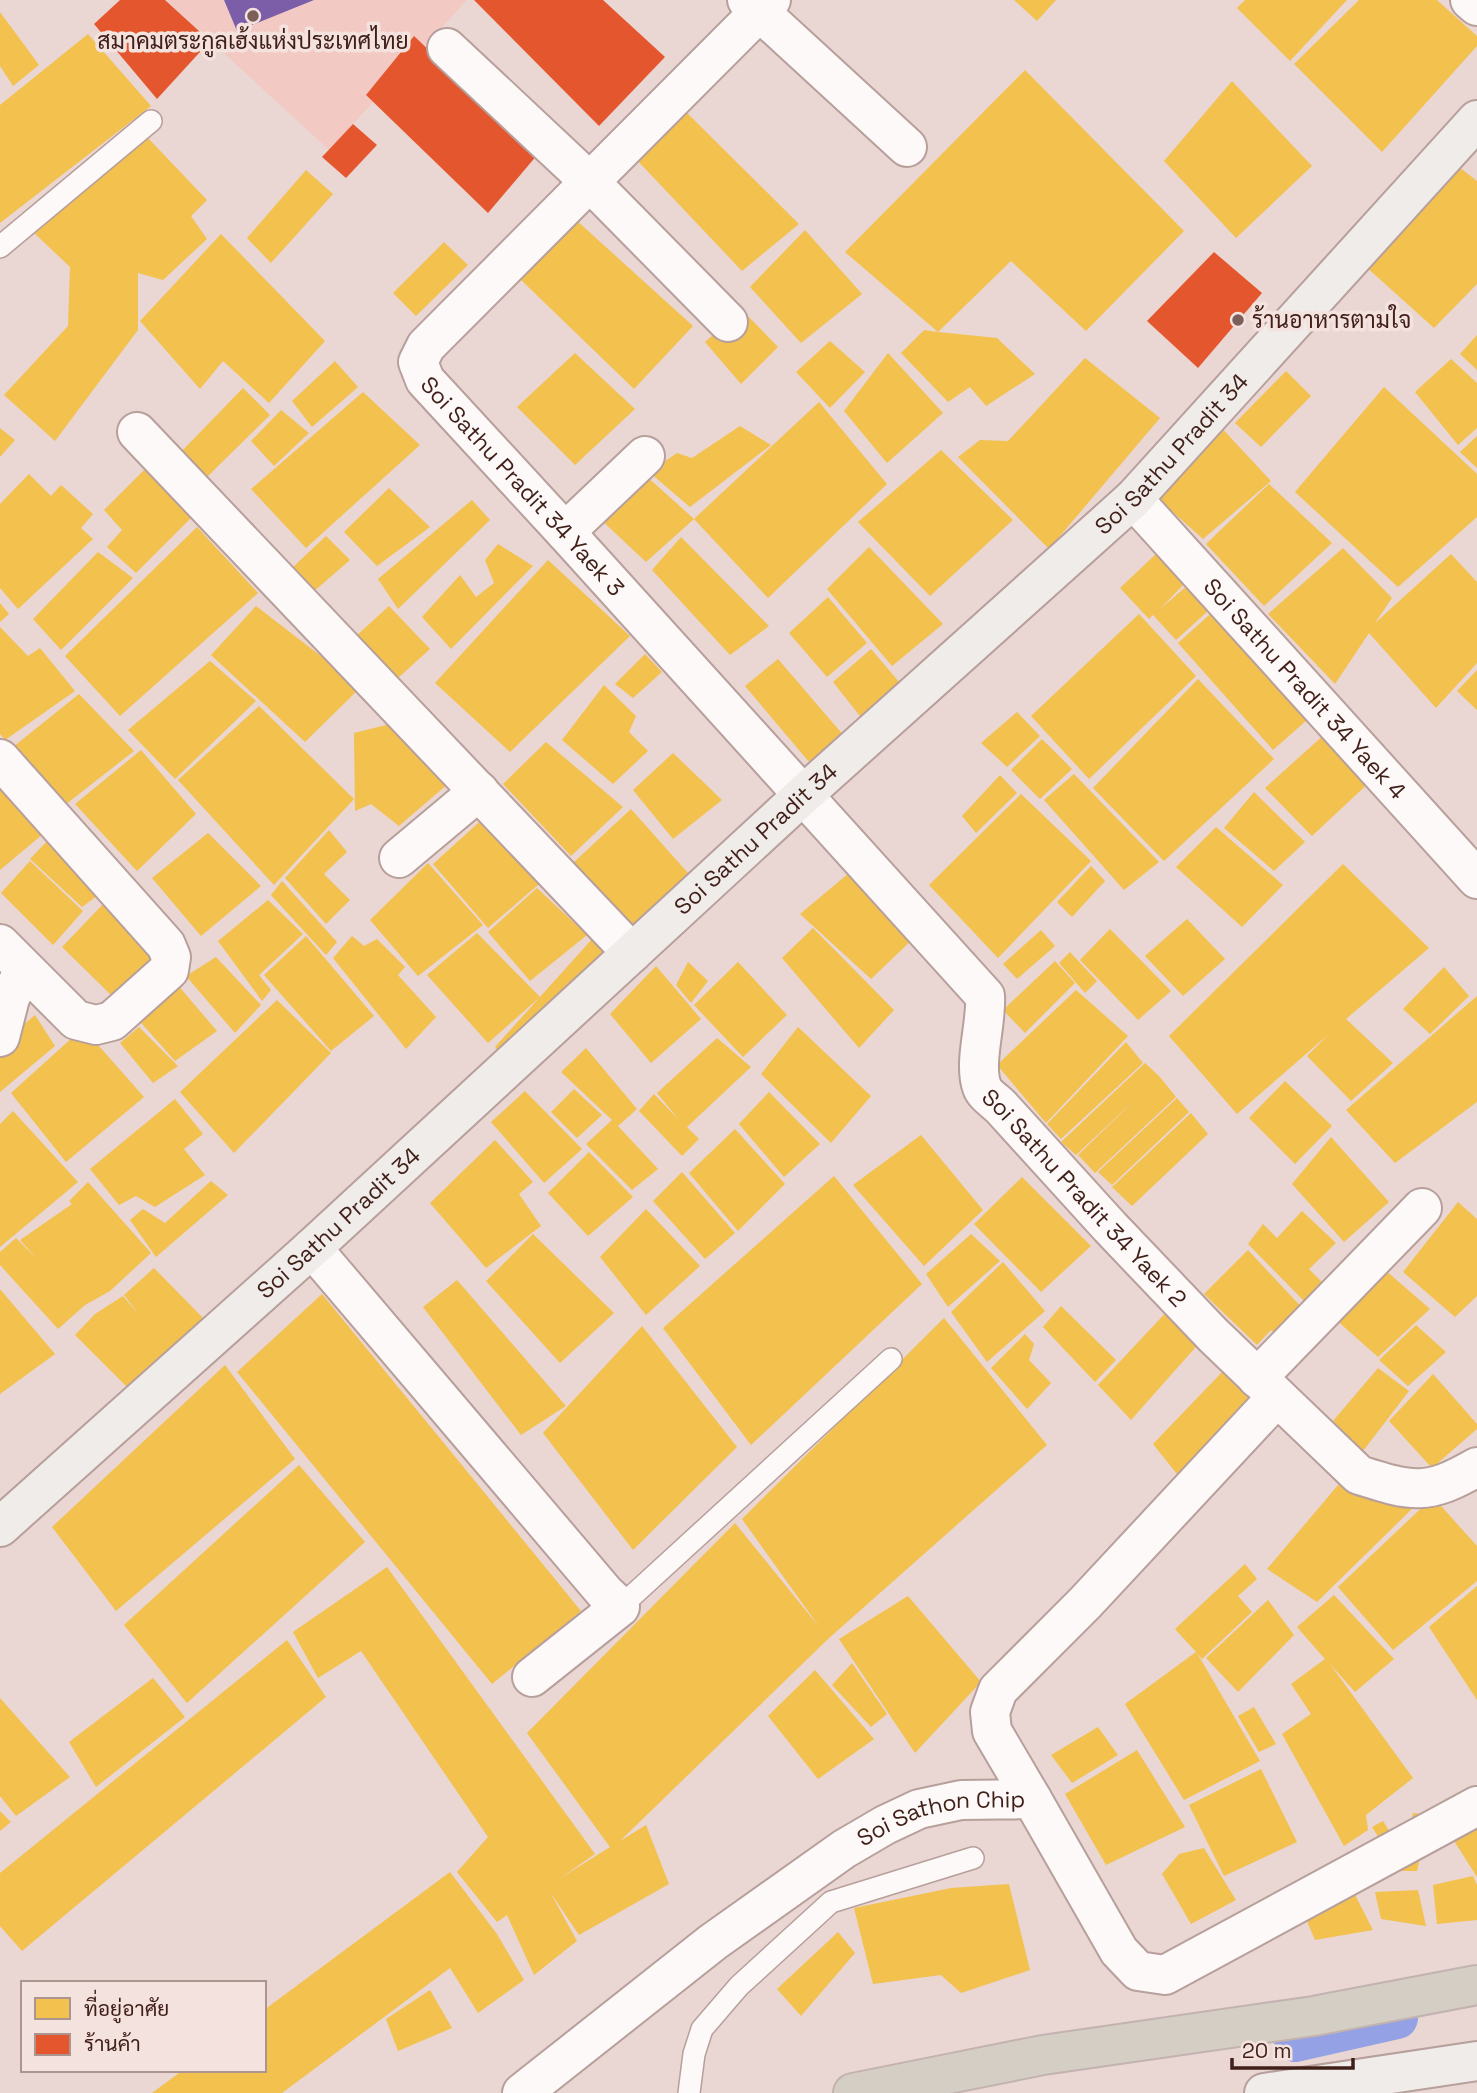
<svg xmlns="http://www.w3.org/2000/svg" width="1477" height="2093" font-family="'Space Grotesk',Sarabun,sans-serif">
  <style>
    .built { fill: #f3cac3 }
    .homes { fill: #f2c14e }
    .shops { fill: #e4572e }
    .offices { fill: #7b5ea7 }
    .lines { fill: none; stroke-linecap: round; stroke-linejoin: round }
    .canal { stroke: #94a1e4; stroke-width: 42 }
    .lane-casing { stroke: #b79f9b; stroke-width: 24 }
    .street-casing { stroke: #b79f9b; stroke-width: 42 }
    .secondary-casing { stroke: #b79f9b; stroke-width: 42 }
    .highway-casing { stroke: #c3b3b0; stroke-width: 42 }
    .lane { stroke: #fcf9f8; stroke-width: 21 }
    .street { stroke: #fcf9f8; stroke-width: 38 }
    .secondary { stroke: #f0ece9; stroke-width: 38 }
    .highway { stroke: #d5cec5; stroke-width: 38 }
    .poi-dot { fill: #7c5f5a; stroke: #f4e2de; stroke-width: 2.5 }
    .labels { text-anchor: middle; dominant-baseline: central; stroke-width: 7; stroke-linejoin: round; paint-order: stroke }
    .poi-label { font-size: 23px; fill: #401f19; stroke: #f4e2de }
    .street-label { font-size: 23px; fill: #401f19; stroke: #f4e2de }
  </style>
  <rect width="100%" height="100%" fill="#ead6d3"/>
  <path class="built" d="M 166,0 L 467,0 L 329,150 Z"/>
  <path class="homes" d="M 1014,0 L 1056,0 L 1037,21 Z
    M 1245,0 L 1347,0 L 1290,61 L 1237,8 Z
    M 1359,0 L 1437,0 L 1477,36 L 1477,46 L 1382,152 L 1294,64 Z
    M 0,12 L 39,65 L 13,86 L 0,66 Z
    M 88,34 L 151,106 L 0,223 L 0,105 Z
    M 1025,70 L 1184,231 L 1086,331 L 1011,261 L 938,332 L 997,338 L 1035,374 L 986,406 L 970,387 L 948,402 L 901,353 L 924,330 L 938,332 L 845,252 Z
    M 1232,81 L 1312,166 L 1236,238 L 1164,161 Z
    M 686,112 L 799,224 L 742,271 L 636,159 Z
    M 147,137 L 207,200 L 191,216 L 207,239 L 163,280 L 138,273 L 138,330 L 55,441 L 4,395 L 68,326 L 70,267 L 32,231 Z
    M 1459,167 L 1477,181 L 1477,284 L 1434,328 L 1364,265 Z
    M 306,170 L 333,194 L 271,263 L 247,238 Z
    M 575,219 L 693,326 L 634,389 L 520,279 Z
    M 805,230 L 862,294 L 801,343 L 750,287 Z
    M 221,234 L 325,341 L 269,403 L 223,361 L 200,389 L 140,321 Z
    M 444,242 L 468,265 L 416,316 L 393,293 Z
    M 742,310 L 778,347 L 741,384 L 705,342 Z
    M 1477,335 L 1477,370 L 1460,354 Z
    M 830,341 L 865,372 L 830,408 L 796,372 Z
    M 575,353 L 635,409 L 575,465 L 517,407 Z
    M 888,353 L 943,413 L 887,463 L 844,411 Z
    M 1085,358 L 1160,418 L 1049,549 L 958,457 L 980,440 L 1008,441 Z
    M 1451,359 L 1477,383 L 1477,428 L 1458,445 L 1415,392 Z
    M 335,361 L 358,387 L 312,427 L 292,401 Z
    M 1286,371 L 1311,396 L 1261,447 L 1235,423 Z
    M 1384,387 L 1477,474 L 1477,517 L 1398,587 L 1295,492 Z
    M 243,388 L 270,415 L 207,477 L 179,454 Z
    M 363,392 L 420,445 L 306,548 L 251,489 Z
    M 819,402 L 887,484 L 768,598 L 694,519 L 646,562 L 597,516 L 634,465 L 694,519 Z
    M 281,410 L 309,433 L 274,466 L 251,441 Z
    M 1217,423 L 1271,481 L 1203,539 L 1155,496 Z
    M 740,426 L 771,445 L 690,507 L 649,472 L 677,453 L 692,458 Z
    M 0,428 L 15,440 L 0,457 Z
    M 1477,436 L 1477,468 L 1460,452 Z
    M 941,450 L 1013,520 L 930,596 L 858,522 Z
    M 151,463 L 197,512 L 136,573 L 107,547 L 122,530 L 104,510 Z
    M 29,474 L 51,496 L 61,485 L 93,514 L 81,528 L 93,539 L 18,609 L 0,588 L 0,504 Z
    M 1269,484 L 1332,543 L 1264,606 L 1206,544 Z
    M 389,488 L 430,527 L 377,566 L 344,532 Z
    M 472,500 L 490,520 L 398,609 L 378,579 Z
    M 197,527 L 258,593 L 120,716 L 65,656 Z
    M 326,536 L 350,560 L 312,593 L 293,567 Z
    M 681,537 L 769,626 L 730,655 L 652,570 Z
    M 498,544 L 533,566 L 451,649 L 422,617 L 460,575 L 476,597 L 494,583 L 485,560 Z
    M 869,547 L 943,624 L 892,666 L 827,589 Z
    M 1343,548 L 1392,598 L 1375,623 L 1451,554 L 1477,582 L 1477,663 L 1436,708 L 1369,633 L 1335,684 L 1268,614 Z
    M 98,552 L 133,578 L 61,650 L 33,619 Z
    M 1158,552 L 1187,581 L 1160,609 L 1195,579 L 1218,602 L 1176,640 L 1153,615 L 1149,619 L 1120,588 Z
    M 548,560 L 630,636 L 510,752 L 435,683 Z
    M 828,597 L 867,643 L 827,677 L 789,633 Z
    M 0,603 L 9,614 L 0,622 Z
    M 256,606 L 361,687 L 305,742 L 211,655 Z
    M 389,606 L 430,649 L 398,678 L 356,636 Z
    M 1218,607 L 1315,713 L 1273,750 L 1178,643 Z
    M 1139,614 L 1196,676 L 1089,779 L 1031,716 Z
    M 0,627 L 28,656 L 40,648 L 75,691 L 5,740 L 0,734 Z
    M 871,649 L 905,689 L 868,726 L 833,682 Z
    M 645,654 L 662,672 L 633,698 L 615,684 Z
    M 778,659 L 845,737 L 815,769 L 745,686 Z
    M 210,661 L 256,701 L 175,779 L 128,730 Z
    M 1477,670 L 1477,710 L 1457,691 Z
    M 1198,679 L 1274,759 L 1164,861 L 1093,788 Z
    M 604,685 L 636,716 L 629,732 L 648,751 L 613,784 L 562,740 Z
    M 79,694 L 134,751 L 65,805 L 13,747 Z
    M 259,706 L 354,799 L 274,885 L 178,780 Z
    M 1017,712 L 1040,736 L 1007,767 L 981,743 Z
    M 398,722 L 449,783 L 399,826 L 371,804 L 355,811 L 354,733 Z
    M 1326,733 L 1374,778 L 1312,836 L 1265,788 Z
    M 1042,739 L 1072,769 L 1040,799 L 1011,770 Z
    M 546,742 L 623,807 L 571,856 L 503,784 Z
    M 141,750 L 196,814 L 137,871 L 75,804 Z
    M 673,753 L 722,800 L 673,839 L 633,790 Z
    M 0,774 L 49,829 L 0,870 Z
    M 1074,774 L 1159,862 L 1124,890 L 1044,800 Z
    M 1000,775 L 1017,793 L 976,833 L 962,816 Z
    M 1254,792 L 1305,842 L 1274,871 L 1224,828 Z
    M 1021,794 L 1091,861 L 998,958 L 929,885 Z
    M 631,809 L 696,882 L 640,935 L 573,863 Z
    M 487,815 L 545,879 L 488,928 L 433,864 Z
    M 1216,827 L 1283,885 L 1242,927 L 1176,867 Z
    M 329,830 L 347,852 L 324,874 L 350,900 L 326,924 L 285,878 Z
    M 208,833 L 261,886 L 201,936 L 152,878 Z
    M 52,836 L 105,890 L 82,907 L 30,859 Z
    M 30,861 L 83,911 L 53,945 L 1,893 Z
    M 428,863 L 483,925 L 418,976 L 370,920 Z
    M 1343,864 L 1429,948 L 1346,1019 L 1393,1063 L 1351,1101 L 1307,1056 L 1329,1034 L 1237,1114 L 1169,1036 Z
    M 1091,866 L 1105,881 L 1072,917 L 1057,902 Z
    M 855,868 L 916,936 L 871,979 L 800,914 Z
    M 282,881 L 337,942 L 326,955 L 271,895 Z
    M 537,888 L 587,935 L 530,981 L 488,932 Z
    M 268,900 L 303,934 L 259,975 L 271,990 L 262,1001 L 218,941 Z
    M 106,901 L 156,954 L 111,995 L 62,947 Z
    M 1187,919 L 1225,959 L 1183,996 L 1145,956 Z
    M 813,928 L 894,1010 L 859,1048 L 782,958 Z
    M 1110,929 L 1171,991 L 1138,1020 L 1080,960 Z
    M 1041,930 L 1055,946 L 1017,979 L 1003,964 Z
    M 477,933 L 540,997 L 488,1043 L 427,975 Z
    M 306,936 L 374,1016 L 331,1051 L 264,975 Z
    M 352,936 L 364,946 L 377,939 L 405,967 L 398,975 L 436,1017 L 406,1049 L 333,958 Z
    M 593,938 L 628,970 L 520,1073 L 495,1047 Z
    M 1070,952 L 1097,981 L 1085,993 L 1059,963 Z
    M 216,957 L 261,1005 L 235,1033 L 186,976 Z
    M 1055,961 L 1075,983 L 1025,1033 L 1003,1010 Z
    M 688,962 L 708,981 L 691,1003 L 676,985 Z
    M 738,962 L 787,1015 L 743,1057 L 694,1005 Z
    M 656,966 L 701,1019 L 651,1063 L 610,1014 Z
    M 1444,967 L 1469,996 L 1430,1034 L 1403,1009 Z
    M 176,983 L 217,1031 L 175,1061 L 136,1017 Z
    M 1076,990 L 1128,1036 L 1046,1123 L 997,1065 Z
    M 1477,996 L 1477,1102 L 1395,1163 L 1346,1110 Z
    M 277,1000 L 331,1053 L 234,1153 L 180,1092 Z
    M 35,1015 L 55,1046 L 0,1092 L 0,1045 Z
    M 139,1027 L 178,1066 L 153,1083 L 120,1043 Z
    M 798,1027 L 871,1096 L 831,1143 L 761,1074 Z
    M 83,1028 L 144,1097 L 66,1162 L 11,1093 Z
    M 717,1038 L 751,1067 L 687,1127 L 699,1139 L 682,1156 L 639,1111 L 654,1094 L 679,1120 L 657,1093 Z
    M 1126,1042 L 1143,1063 L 1061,1139 L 1047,1124 Z
    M 586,1048 L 637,1109 L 618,1126 L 658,1169 L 632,1190 L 586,1144 L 612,1120 L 561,1072 Z
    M 1145,1063 L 1160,1077 L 1176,1097 L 1095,1173 L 1078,1155 L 1140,1095 L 1076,1155 L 1061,1142 Z
    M 1285,1081 L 1332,1126 L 1295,1164 L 1249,1118 Z
    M 574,1089 L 602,1115 L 577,1138 L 551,1112 Z
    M 525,1091 L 582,1149 L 544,1183 L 491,1122 Z
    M 769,1092 L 820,1144 L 784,1177 L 739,1124 Z
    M 1177,1098 L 1189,1112 L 1112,1185 L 1098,1172 Z
    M 175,1099 L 203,1134 L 184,1149 L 205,1175 L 155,1207 L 136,1196 L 119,1205 L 90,1169 Z
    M 13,1111 L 78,1182 L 0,1247 L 0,1124 Z
    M 1191,1113 L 1208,1134 L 1132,1206 L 1112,1187 Z
    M 735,1129 L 785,1184 L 738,1231 L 689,1173 Z
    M 921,1135 L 983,1210 L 924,1266 L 853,1185 Z
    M 1331,1137 L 1389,1202 L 1344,1242 L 1292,1184 Z
    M 495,1140 L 533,1182 L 519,1194 L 541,1226 L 486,1268 L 430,1203 Z
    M 589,1152 L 633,1197 L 588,1236 L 548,1193 Z
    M 682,1172 L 735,1233 L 705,1259 L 653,1201 Z
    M 834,1176 L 922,1284 L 751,1445 L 663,1328 Z
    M 1022,1177 L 1091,1246 L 1041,1292 L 974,1224 Z
    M 211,1181 L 228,1195 L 156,1257 L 130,1220 L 143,1209 L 165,1223 Z
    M 88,1182 L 151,1253 L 110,1291 L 85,1305 L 58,1329 L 0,1265 L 0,1252 L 16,1238 L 37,1259 L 20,1240 L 72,1204 L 69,1201 Z
    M 1458,1202 L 1477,1219 L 1477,1296 L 1455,1317 L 1403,1272 Z
    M 646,1209 L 700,1266 L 646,1315 L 600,1257 Z
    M 1302,1211 L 1336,1243 L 1309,1269 L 1323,1283 L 1304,1301 L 1248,1244 L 1263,1224 L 1277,1238 Z
    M 533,1234 L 614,1313 L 560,1363 L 486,1281 Z
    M 971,1234 L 1000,1261 L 948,1307 L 926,1274 Z
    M 1248,1250 L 1307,1313 L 1282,1340 L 1271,1330 L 1257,1345 L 1204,1294 Z
    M 1003,1262 L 1045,1311 L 987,1362 L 951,1312 Z
    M 1377,1263 L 1430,1309 L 1378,1357 L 1334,1318 Z
    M 154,1268 L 206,1321 L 148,1368 L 127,1387 L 75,1335 L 95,1314 L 123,1296 L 140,1316 L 124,1295 Z
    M 457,1280 L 566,1406 L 521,1435 L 423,1307 Z
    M 0,1289 L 55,1354 L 0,1394 Z
    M 322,1294 L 581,1611 L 492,1684 L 237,1372 Z
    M 1061,1306 L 1116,1360 L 1095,1382 L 1043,1327 Z
    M 1171,1307 L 1202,1340 L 1131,1420 L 1098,1385 Z
    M 944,1318 L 1047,1445 L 828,1639 L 620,1841 L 646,1825 L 669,1884 L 579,1935 L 550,1892 L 577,1941 L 534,1975 L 507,1915 L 497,1922 L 457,1872 L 488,1837 L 361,1651 L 318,1678 L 293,1632 L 387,1567 L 595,1854 L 559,1879 L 610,1847 L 527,1733 L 735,1523 L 820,1628 L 742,1519 Z
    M 1416,1325 L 1446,1352 L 1408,1386 L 1379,1360 Z
    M 642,1326 L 737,1447 L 633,1550 L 543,1433 Z
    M 1025,1334 L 1034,1344 L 1029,1360 L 1051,1383 L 1027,1409 L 991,1368 Z
    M 225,1365 L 295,1459 L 116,1611 L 52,1527 Z
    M 1378,1368 L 1409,1391 L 1363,1451 L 1333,1421 Z
    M 1225,1369 L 1257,1400 L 1181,1479 L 1153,1444 Z
    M 1433,1374 L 1477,1424 L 1477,1429 L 1432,1468 L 1389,1421 Z
    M 299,1465 L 365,1542 L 187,1703 L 124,1625 Z
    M 1344,1478 L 1420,1501 L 1317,1602 L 1267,1569 Z
    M 1433,1497 L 1477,1546 L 1477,1581 L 1393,1650 L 1338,1587 Z
    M 1245,1564 L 1257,1579 L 1238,1596 L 1252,1612 L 1202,1659 L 1197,1653 L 1260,1761 L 1184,1800 L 1125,1704 L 1196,1652 L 1175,1629 Z
    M 1477,1586 L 1477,1700 L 1429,1627 Z
    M 1334,1595 L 1394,1659 L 1355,1692 L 1330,1664 L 1413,1778 L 1366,1815 L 1368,1830 L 1344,1846 L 1282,1734 L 1311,1714 L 1291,1684 L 1325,1659 L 1297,1627 Z
    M 908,1596 L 981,1682 L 915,1753 L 839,1639 Z
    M 1268,1600 L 1294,1635 L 1238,1692 L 1206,1658 Z
    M 287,1640 L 326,1697 L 22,1951 L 0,1926 L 0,1873 Z
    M 852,1663 L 887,1714 L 871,1727 L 832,1685 Z
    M 815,1670 L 874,1739 L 818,1779 L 768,1716 Z
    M 153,1678 L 185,1717 L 96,1787 L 69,1742 Z
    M 0,1698 L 70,1777 L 16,1816 L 0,1796 Z
    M 1254,1707 L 1276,1744 L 1259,1752 L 1238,1716 Z
    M 1098,1727 L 1118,1755 L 1072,1783 L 1051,1755 Z
    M 1137,1750 L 1185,1827 L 1106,1865 L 1065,1794 Z
    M 1261,1769 L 1297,1842 L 1224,1876 L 1189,1805 Z
    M 0,1811 L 11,1822 L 0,1831 Z
    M 1413,1813 L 1430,1815 L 1417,1871 L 1400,1871 L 1372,1827 L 1383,1821 L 1404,1854 Z
    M 1477,1819 L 1477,1877 L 1449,1833 Z
    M 1204,1848 L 1236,1900 L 1191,1924 L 1162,1874 L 1179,1854 Z
    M 450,1872 L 497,1934 L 524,1980 L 478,2013 L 450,1968 L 282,2093 L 152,2093 L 183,2070 L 264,2070 L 264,2010 Z
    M 1473,1876 L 1477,1885 L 1477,1920 L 1437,1924 L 1433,1885 Z
    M 1009,1884 L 1030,1970 L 961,1993 L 941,1975 L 873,1984 L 854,1908 L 951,1888 Z
    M 1350,1885 L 1373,1930 L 1315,1940 L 1303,1912 Z
    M 1418,1890 L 1426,1926 L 1381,1919 L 1375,1892 Z
    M 838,1932 L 855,1953 L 801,2016 L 777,1989 Z
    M 430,1990 L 452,2028 L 398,2051 L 386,2019 Z"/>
  <path class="shops" d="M 120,0 L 165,0 L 210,41 L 157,99 L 94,24 Z
    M 474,0 L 603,0 L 665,57 L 599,126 Z
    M 414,36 L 538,154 L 488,213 L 366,95 Z
    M 353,124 L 377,145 L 346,178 L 322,157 Z
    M 1214,252 L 1262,293 L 1198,368 L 1147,321 Z"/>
  <path class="offices" d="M 224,0 L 314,0 L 237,31 Z"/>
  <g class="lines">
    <path class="canal" d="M 1295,2041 L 1397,2018"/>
    <defs>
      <path id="lane" d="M 0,247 L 151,121
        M 620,1607 L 891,1359
        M 689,2093 L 694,2054 L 702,2029 L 739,1986 L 831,1902 L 973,1858"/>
      <g id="street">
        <path d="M 747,0 L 907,147"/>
        <path id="s1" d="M 771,0 L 426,346 L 418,362 L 425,380 L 565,532 L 985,996 C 987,1023 973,1063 982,1087 C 984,1094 995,1101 1001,1107 L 1110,1227 L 1213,1335 L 1359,1475 C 1413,1492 1427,1496 1477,1467"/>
        <path d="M 1470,0 L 1477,6"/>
        <path d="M 447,48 L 590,182 L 728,322"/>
        <path d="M 137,432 L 632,953"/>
        <path id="s2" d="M 1133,499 L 1477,879"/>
        <path d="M 565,532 L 645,456"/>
        <path d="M 0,759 L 166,945 L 171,957 L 169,970 L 112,1021 L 96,1025 L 76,1020 L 0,944"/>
        <path d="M 399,858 L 479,791"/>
        <path d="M 0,1037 L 10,998 L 24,969"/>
        <path d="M 312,1248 L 606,1594 L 620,1607 L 532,1677"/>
        <path d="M 1257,1378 L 1422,1208"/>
        <path d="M 1032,1799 L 992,1731 L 990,1712 L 998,1690 L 1085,1603 L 1277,1397"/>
        <path id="s3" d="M 522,2093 L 713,1942 L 844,1849 L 885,1825 L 919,1809 L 961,1800 L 1032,1799 L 1119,1951 L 1138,1971 L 1165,1975 L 1477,1806"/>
      </g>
      <g id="secondary">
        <path id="s4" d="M 0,1527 L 312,1248 L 802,796 L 1133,499 L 1477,120"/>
        <path d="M 1264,2093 L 1477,2061"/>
      </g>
      <path id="highway" d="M 853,2093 L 1043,2055 L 1314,2016 L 1477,1985"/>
    </defs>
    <use href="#lane" class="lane-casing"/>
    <use href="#street" class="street-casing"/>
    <use href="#secondary" class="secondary-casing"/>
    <use href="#highway" class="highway-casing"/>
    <use href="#lane" class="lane"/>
    <use href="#street" class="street"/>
    <use href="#secondary" class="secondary"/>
    <use href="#highway" class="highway"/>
  </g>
  <g class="poi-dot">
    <circle cx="253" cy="16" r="7"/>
    <circle cx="1238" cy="320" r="7"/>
  </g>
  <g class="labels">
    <g class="poi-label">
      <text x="253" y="41">สมาคมตระกูลเฮ้งแห่งประเทศไทย</text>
      <text x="1252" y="320" text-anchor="start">ร้านอาหารตามใจ</text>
    </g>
    <g class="street-label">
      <text stroke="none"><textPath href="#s4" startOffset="1589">Soi Sathu Pradit 34</textPath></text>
      <text stroke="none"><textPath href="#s1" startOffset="670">Soi Sathu Pradit 34 Yaek 3</textPath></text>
      <text stroke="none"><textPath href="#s2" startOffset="256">Soi Sathu Pradit 34 Yaek 4</textPath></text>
      <text stroke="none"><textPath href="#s4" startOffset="1022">Soi Sathu Pradit 34</textPath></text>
      <text stroke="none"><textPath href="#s1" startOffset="1601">Soi Sathu Pradit 34 Yaek 2</textPath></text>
      <text stroke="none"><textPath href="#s4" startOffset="455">Soi Sathu Pradit 34</textPath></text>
      <text stroke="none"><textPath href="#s3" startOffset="509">Soi Sathon Chip</textPath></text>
    </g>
  </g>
  <rect x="21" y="1981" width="245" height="91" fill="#f4e2de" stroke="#ac948f" stroke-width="2"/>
  <rect x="35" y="1998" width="35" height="21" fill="#f2c14e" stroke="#ac948f" stroke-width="2"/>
  <text x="84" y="2016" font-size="21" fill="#401f19">ที่อยู่อาศัย</text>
  <rect x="35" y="2034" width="35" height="21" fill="#e4572e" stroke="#ac948f" stroke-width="2"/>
  <text x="84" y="2051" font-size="21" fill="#401f19">ร้านค้า</text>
  <path d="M1232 2058v10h121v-10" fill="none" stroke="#401f19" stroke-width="3.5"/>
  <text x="1242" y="2058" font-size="21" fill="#401f19" stroke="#f4e2de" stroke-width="5" paint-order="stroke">20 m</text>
</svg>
